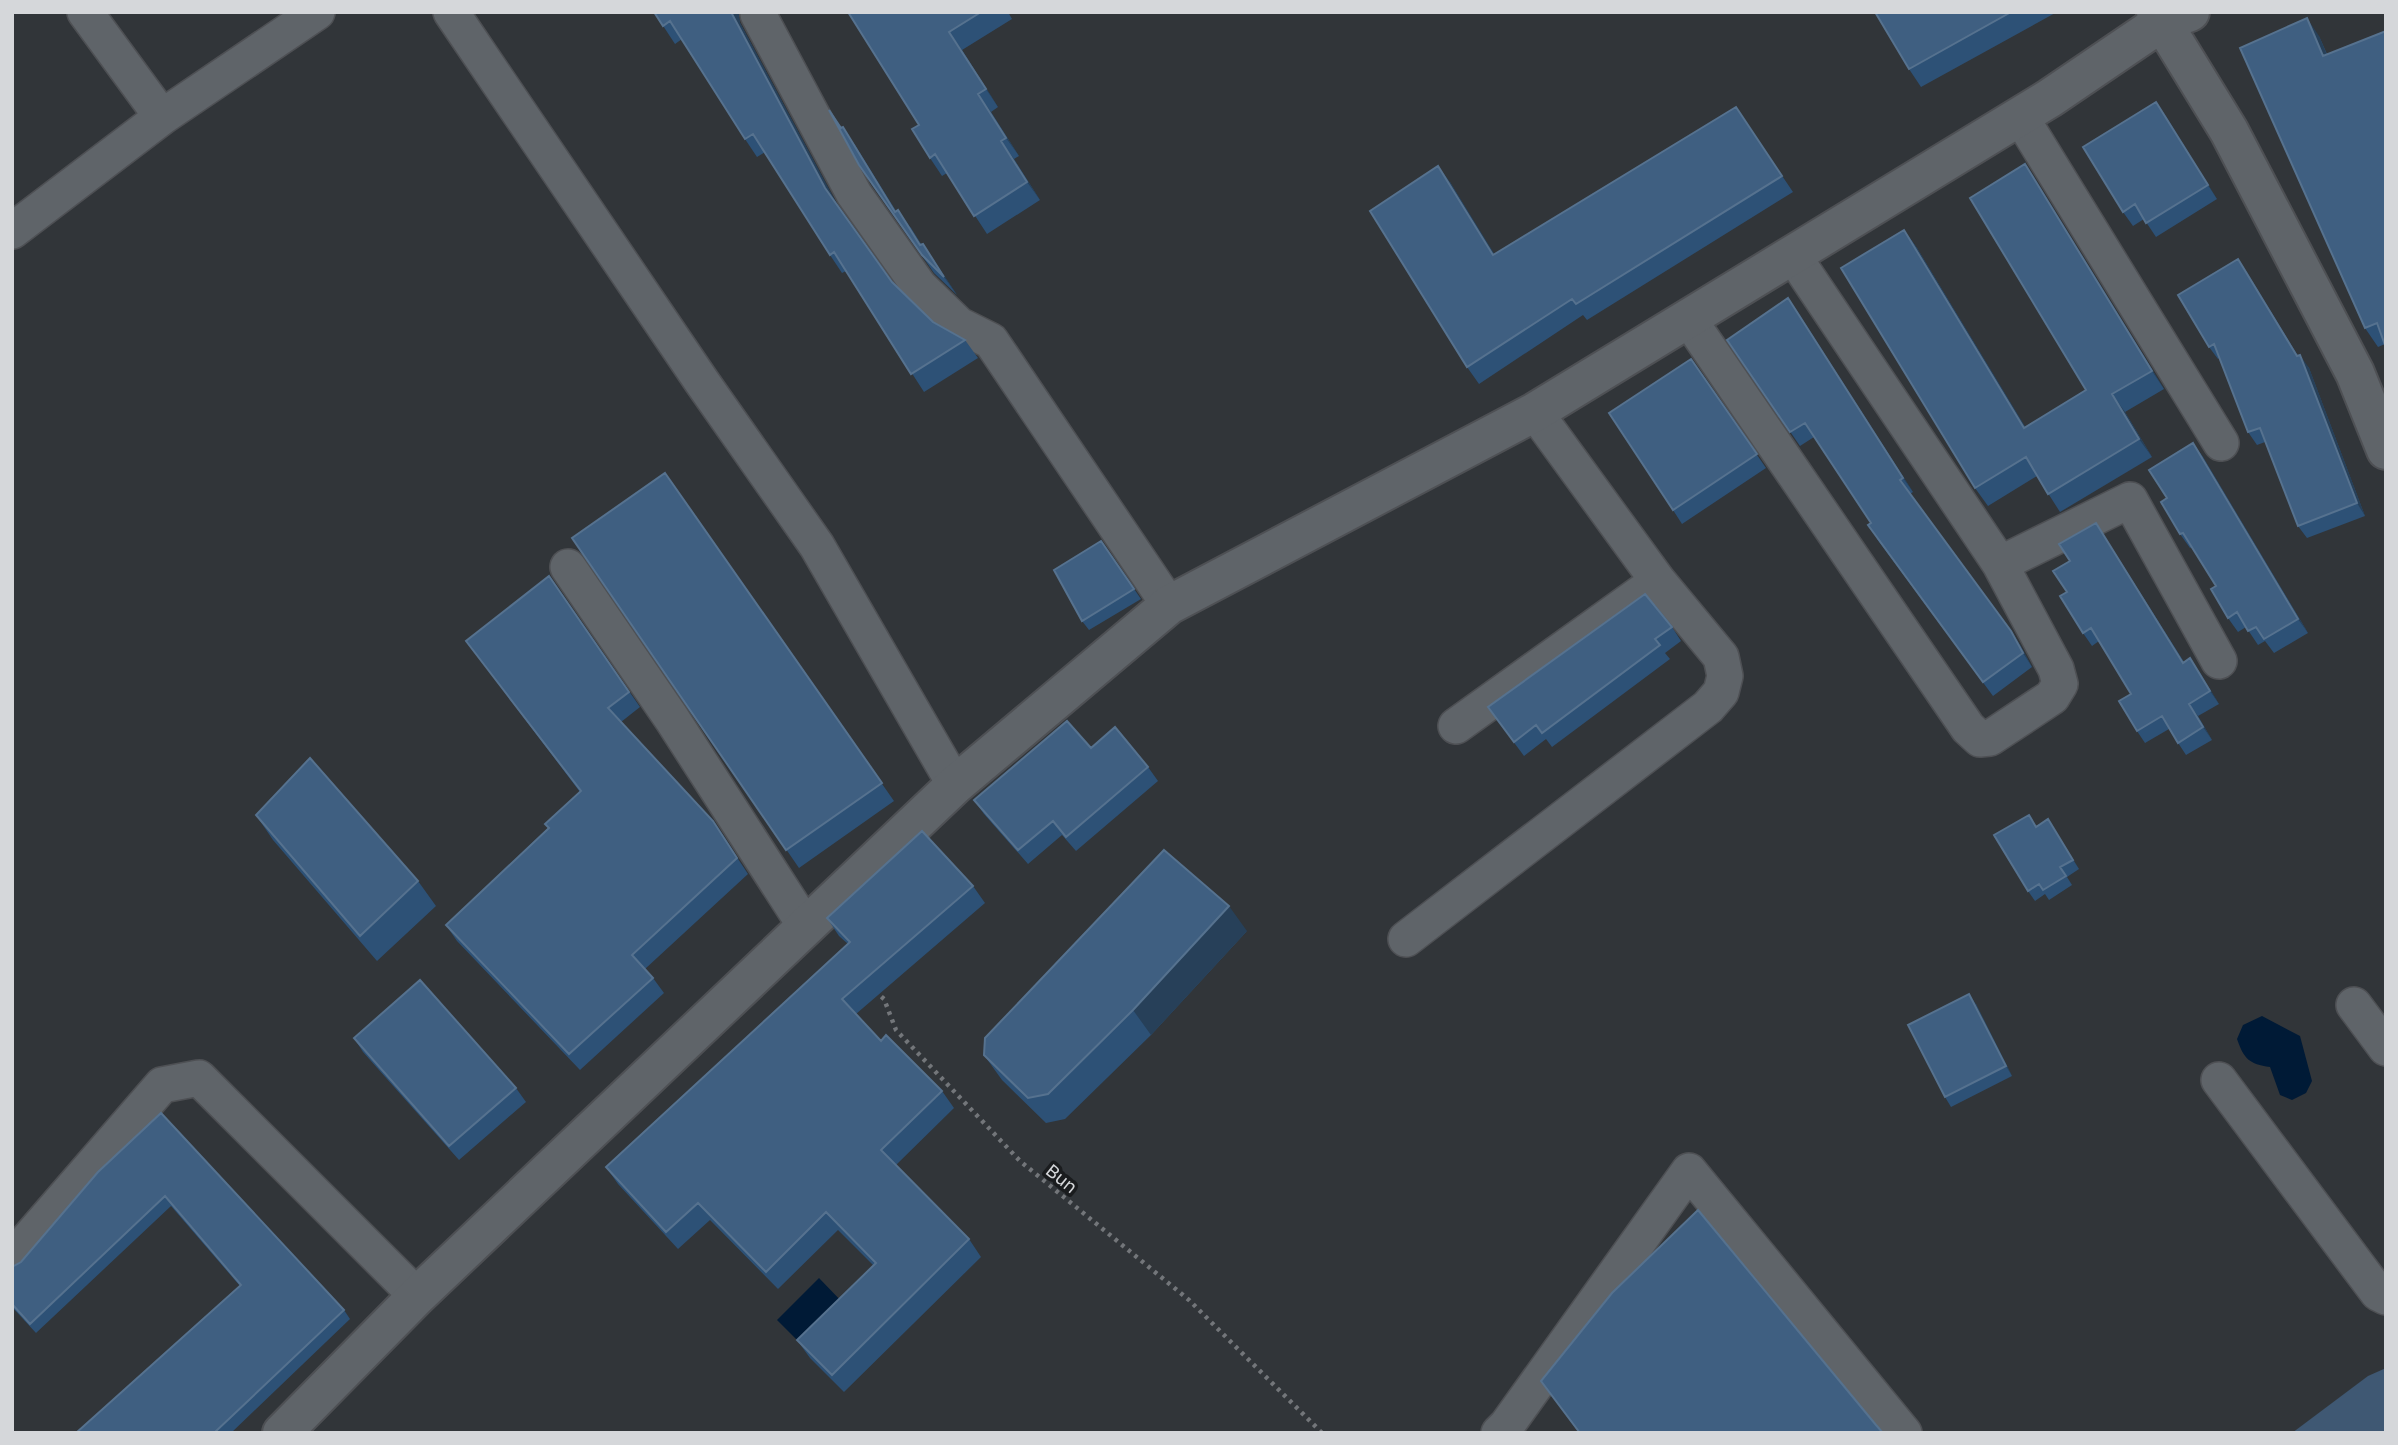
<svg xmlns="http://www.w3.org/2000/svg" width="2398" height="1445" font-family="'Golos Text',sans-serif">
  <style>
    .green { fill: #3f5873 }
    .water { fill: #001a36 }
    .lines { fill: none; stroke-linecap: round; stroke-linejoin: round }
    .street-casing { stroke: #4e5054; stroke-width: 38 }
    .secondary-casing { stroke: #4e5054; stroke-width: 42 }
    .path { stroke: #73767a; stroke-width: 4.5; stroke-dasharray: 3.5 5; stroke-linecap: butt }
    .street { stroke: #5f6469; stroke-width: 35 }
    .secondary { stroke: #5f6469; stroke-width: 38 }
    .wall { fill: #2d5176 }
    .shaded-wall { fill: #274059 }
    .building { fill: #3f5f81; stroke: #56728f; stroke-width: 2 }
    .labels { text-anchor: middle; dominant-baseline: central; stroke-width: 7; stroke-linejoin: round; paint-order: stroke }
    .street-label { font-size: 18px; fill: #d5d7da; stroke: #1a1c1e }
  </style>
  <rect width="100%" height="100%" fill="#313539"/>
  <path class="green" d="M 2386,1368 L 2386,1433 L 2292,1433 L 2368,1376 Z"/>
  <path class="water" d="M 2262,1016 L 2300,1036 L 2312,1081 L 2306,1093 L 2292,1100 L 2280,1095 L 2270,1067 C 2249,1064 2244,1059 2237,1039 L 2243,1025 Z
    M 819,1278 L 846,1306 L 804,1347 L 777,1320 Z"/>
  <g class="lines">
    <defs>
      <path id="street" d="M 85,12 L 162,117 L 317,12
        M 451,12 L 702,382 L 817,546 L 955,785
        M 758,14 L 854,194 L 919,286 L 959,325 L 991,341 L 1169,605
        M 2020,116 L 2221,443
        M 12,231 L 162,117
        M 1792,254 L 2000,564 L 2130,500 L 2219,661
        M 1688,318 L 1968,728 L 1980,739 L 1990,738 L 2052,697 L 2060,684 L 2056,669 L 2000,564
        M 568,567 L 672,719 L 806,927
        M 1456,726 L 1658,581 L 1535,412
        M 1406,939 L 1708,707 L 1721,692 L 1725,676 L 1721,657 L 1658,581
        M 2354,1005 L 2386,1048
        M 2219,1080 L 2378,1293 L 2386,1297
        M 12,1258 L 162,1085 L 199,1078 L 417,1296
        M 1499,1433 L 1507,1425 L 1689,1171 L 1904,1433"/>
      <path id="secondary" d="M 2156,12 L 2229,131 L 2355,373 L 2386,450
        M 282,1433 L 417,1296 L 955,785 L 1169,605 L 1535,412 L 2050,98 L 2162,22 L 2190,12"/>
    </defs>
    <use href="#street" class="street-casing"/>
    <use href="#secondary" class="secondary-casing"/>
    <path class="path" d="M 875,991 L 884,999 L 896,1030 L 1020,1161 L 1189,1300 L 1322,1433"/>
    <use href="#street" class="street"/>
    <use href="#secondary" class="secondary"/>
  </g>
  <path class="wall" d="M 654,12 L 738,12 L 740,23 L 837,205 L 892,282 L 933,322 L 965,340 L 978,358 L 924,392 L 846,271 L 842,273 L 830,255 L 765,152 L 757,157 L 745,139 L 682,39 L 675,44 Z
    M 848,12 L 1008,12 L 1012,19 L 962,50 L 998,107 L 991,112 L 1019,156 L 1014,159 L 1040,200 L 987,234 L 947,173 L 942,176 L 930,158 L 919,125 Z
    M 1875,12 L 2057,12 L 1921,87 L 1909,69 Z
    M 2319,36 L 2327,54 L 2385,344 L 2378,347 L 2365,328 Z
    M 2156,102 L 2217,199 L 2156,237 L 2144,219 L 2133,226 L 2123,212 Z
    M 1736,107 L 1793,192 L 1587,320 L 1583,315 L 1479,384 L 1467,367 L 1450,182 L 1494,255 Z
    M 841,128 L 855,145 L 896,211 L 911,228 L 921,244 L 923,244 L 957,295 L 934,273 L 859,165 Z
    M 2037,183 L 2164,389 L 2125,412 L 2152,457 L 2060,512 L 2037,476 L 1988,506 L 1975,488 L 1904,230 L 1917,248 L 2025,427 L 2086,390 Z
    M 2238,259 L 2298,356 L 2309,368 L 2365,516 L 2307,538 L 2298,526 L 2265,442 L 2257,445 L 2248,432 L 2219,358 L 2218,359 L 2209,347 Z
    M 1788,298 L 1913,492 L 1910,494 L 2020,645 L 2032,667 L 1993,696 L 1877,539 L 1871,523 L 1814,437 L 1800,446 L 1727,340 Z
    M 1691,359 L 1766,468 L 1682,524 L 1673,510 Z
    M 2193,443 L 2203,457 L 2308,633 L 2274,653 L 2265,641 L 2258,645 L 2246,627 L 2238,632 L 2228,618 L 2216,586 L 2192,547 L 2190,548 L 2180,534 L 2167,498 Z
    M 665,473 L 894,801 L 799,868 L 572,538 Z
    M 2096,523 L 2184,662 L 2190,658 L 2219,704 L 2198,716 L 2212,740 L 2186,755 L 2169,729 L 2145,743 L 2137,731 L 2131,694 L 2099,641 L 2092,646 L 2083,633 L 2070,561 Z
    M 1101,541 L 1141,599 L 1089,630 L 1082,621 Z
    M 549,576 L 640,707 L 621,722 L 713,821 L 748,874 L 645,969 L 653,978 L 664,993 L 580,1070 L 457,941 L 446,925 L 548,828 L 545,824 L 580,792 L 466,641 Z
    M 1672,627 L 1681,641 L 1665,653 L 1670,659 L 1552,747 L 1546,739 L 1524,756 L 1498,721 Z
    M 1091,748 L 1148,767 L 1158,781 L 1076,851 L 1062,835 L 1028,864 L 984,814 L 974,800 Z
    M 256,815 L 418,881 L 436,906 L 377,961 L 273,840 Z
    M 2037,826 L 2054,829 L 2079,869 L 2067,877 L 2072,885 L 2049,900 L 2045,894 L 2035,901 L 2028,891 Z
    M 973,886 L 985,903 L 856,1014 L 881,1041 L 942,1091 L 954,1108 L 896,1165 L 969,1239 L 981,1257 L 844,1392 L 810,1358 L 797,1340 L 874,1266 L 838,1230 L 778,1289 L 710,1220 L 678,1249 L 618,1184 L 606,1167 L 848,944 L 839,936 L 827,918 Z
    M 1247,931 L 1151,1035 L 1065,1119 L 1046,1123 L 1002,1080 L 984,1055 Z
    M 1976,1004 L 2012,1076 L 1951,1107 L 1945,1097 Z
    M 354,1038 L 516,1088 L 526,1102 L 459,1160 L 363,1052 Z
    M 161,1113 L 344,1310 L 350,1319 L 231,1433 L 76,1433 L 240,1286 L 171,1206 L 36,1333 L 12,1307 L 12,1267 L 21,1262 Z
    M 1541,1381 L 1883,1433 L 1579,1433 Z"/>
  <path class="shaded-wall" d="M 731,12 L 738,12 L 740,23 L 838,206 L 825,188 Z
    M 2307,18 L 2319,36 L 2335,74 L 2323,56 Z
    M 949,32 L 962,50 L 998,107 L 986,89 Z
    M 978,94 L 991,112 L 1019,156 L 1006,138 Z
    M 2156,102 L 2166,116 L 2217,199 L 2208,185 Z
    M 843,127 L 855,145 L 907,230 L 895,212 Z
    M 1001,141 L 1014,159 L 1040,200 L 1027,182 Z
    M 2025,164 L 2037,183 L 2164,389 L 2152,371 Z
    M 1438,166 L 1450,182 L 1505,271 L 1493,255 Z
    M 898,210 L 911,228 L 933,263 L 920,245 Z
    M 1904,230 L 1917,248 L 2037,446 L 2024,428 Z
    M 923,244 L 957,295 L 944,277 Z
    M 2238,259 L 2247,272 L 2304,366 L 2300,355 L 2309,368 L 2365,516 L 2357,503 L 2297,356 Z
    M 1788,298 L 1798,312 L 1913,492 L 1903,478 Z
    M 2112,394 L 2125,412 L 2152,457 L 2139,439 Z
    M 2193,443 L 2203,457 L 2308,633 L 2298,619 Z
    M 2096,523 L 2104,535 L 2192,675 L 2183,663 Z
    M 2011,631 L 2020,645 L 2032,667 L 2023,653 Z
    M 2190,658 L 2199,671 L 2219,704 L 2210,691 Z
    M 2189,704 L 2198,716 L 2212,740 L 2203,727 Z
    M 1229,906 L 1247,931 L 1151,1035 L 1133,1010 Z
    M 1969,994 L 1976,1004 L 2012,1076 L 2006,1066 Z"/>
  <path class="building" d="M 654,12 L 731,12 L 825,188 L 892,282 L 933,322 L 965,340 L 911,374 L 834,252 L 830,255 L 753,134 L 745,139 L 670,21 L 663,26 Z
    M 848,12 L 981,12 L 949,32 L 986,89 L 978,94 L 1006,138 L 1001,141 L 1027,182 L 974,216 L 935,154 L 930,158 L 912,129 L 919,125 Z
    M 1875,12 L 2011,12 L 1909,69 Z
    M 2307,18 L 2323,56 L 2386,31 L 2386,348 L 2377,323 L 2365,328 L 2240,48 Z
    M 2156,102 L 2208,185 L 2146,223 L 2135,204 L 2123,212 L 2083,147 Z
    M 1736,107 L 1782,176 L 1576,304 L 1572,299 L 1467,367 L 1370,211 L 1438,166 L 1493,255 Z
    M 829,110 L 841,128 L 843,127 L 895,212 L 898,210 L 920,245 L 923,244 L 944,277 L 922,255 L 859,165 Z
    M 2025,164 L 2152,371 L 2112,394 L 2139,439 L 2048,494 L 2026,457 L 1975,488 L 1841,268 L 1904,230 L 2024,428 L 2086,390 L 1970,198 Z
    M 2238,259 L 2297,356 L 2300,355 L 2357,503 L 2298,526 L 2260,428 L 2248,432 L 2214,344 L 2209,347 L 2178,295 Z
    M 1788,298 L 1903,478 L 1900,480 L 2011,631 L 2023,653 L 1983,682 L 1868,525 L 1871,523 L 1805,423 L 1790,432 L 1727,340 Z
    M 1691,359 L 1757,454 L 1673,510 L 1609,413 Z
    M 2193,443 L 2298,619 L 2264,639 L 2256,627 L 2248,631 L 2237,612 L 2228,618 L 2211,589 L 2216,586 L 2183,533 L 2180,534 L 2161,502 L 2167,498 L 2149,470 Z
    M 665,473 L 882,783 L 786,850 L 572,538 Z
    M 2096,523 L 2183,663 L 2190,658 L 2210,691 L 2189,704 L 2203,727 L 2178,743 L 2162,716 L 2137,731 L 2119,701 L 2131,694 L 2091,628 L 2083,633 L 2060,596 L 2067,592 L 2053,571 L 2070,561 L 2059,544 Z
    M 1101,541 L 1134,589 L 1082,621 L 1054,570 Z
    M 549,576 L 629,692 L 608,708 L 713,821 L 737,858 L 632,955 L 653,978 L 569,1054 L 446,925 L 549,828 L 545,824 L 581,791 L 466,641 Z
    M 1645,594 L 1672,627 L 1655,639 L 1660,645 L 1542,733 L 1536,725 L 1514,742 L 1488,707 Z
    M 1067,721 L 1091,748 L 1115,727 L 1148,767 L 1066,837 L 1053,821 L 1018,850 L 974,800 Z
    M 310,758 L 418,881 L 360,936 L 256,815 Z
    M 2029,815 L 2036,827 L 2048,819 L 2073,860 L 2060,867 L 2066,876 L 2043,890 L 2039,884 L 2028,891 L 1994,835 Z
    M 922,831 L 973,886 L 842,999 L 881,1041 L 886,1035 L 942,1091 L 881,1150 L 969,1239 L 832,1375 L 797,1340 L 876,1263 L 826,1212 L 766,1272 L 698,1203 L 666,1232 L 606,1167 L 850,942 L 827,918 Z
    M 1164,850 L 1229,906 L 1133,1010 L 1048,1094 L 1028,1098 L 984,1055 L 985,1038 Z
    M 420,980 L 516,1088 L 449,1146 L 354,1038 Z
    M 1969,994 L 2006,1066 L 1945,1097 L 1908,1025 Z
    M 161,1113 L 344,1310 L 214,1433 L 76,1433 L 241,1285 L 165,1196 L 30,1324 L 12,1304 L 12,1267 L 21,1262 L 98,1172 Z
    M 1698,1210 L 1876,1425 L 1883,1433 L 1580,1433 L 1541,1381 L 1612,1293 Z"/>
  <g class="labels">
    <g class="street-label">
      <text transform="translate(1062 1178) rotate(39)">Bun</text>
    </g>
  </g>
  <rect width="2398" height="1445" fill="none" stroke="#d5d7da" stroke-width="28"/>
</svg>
